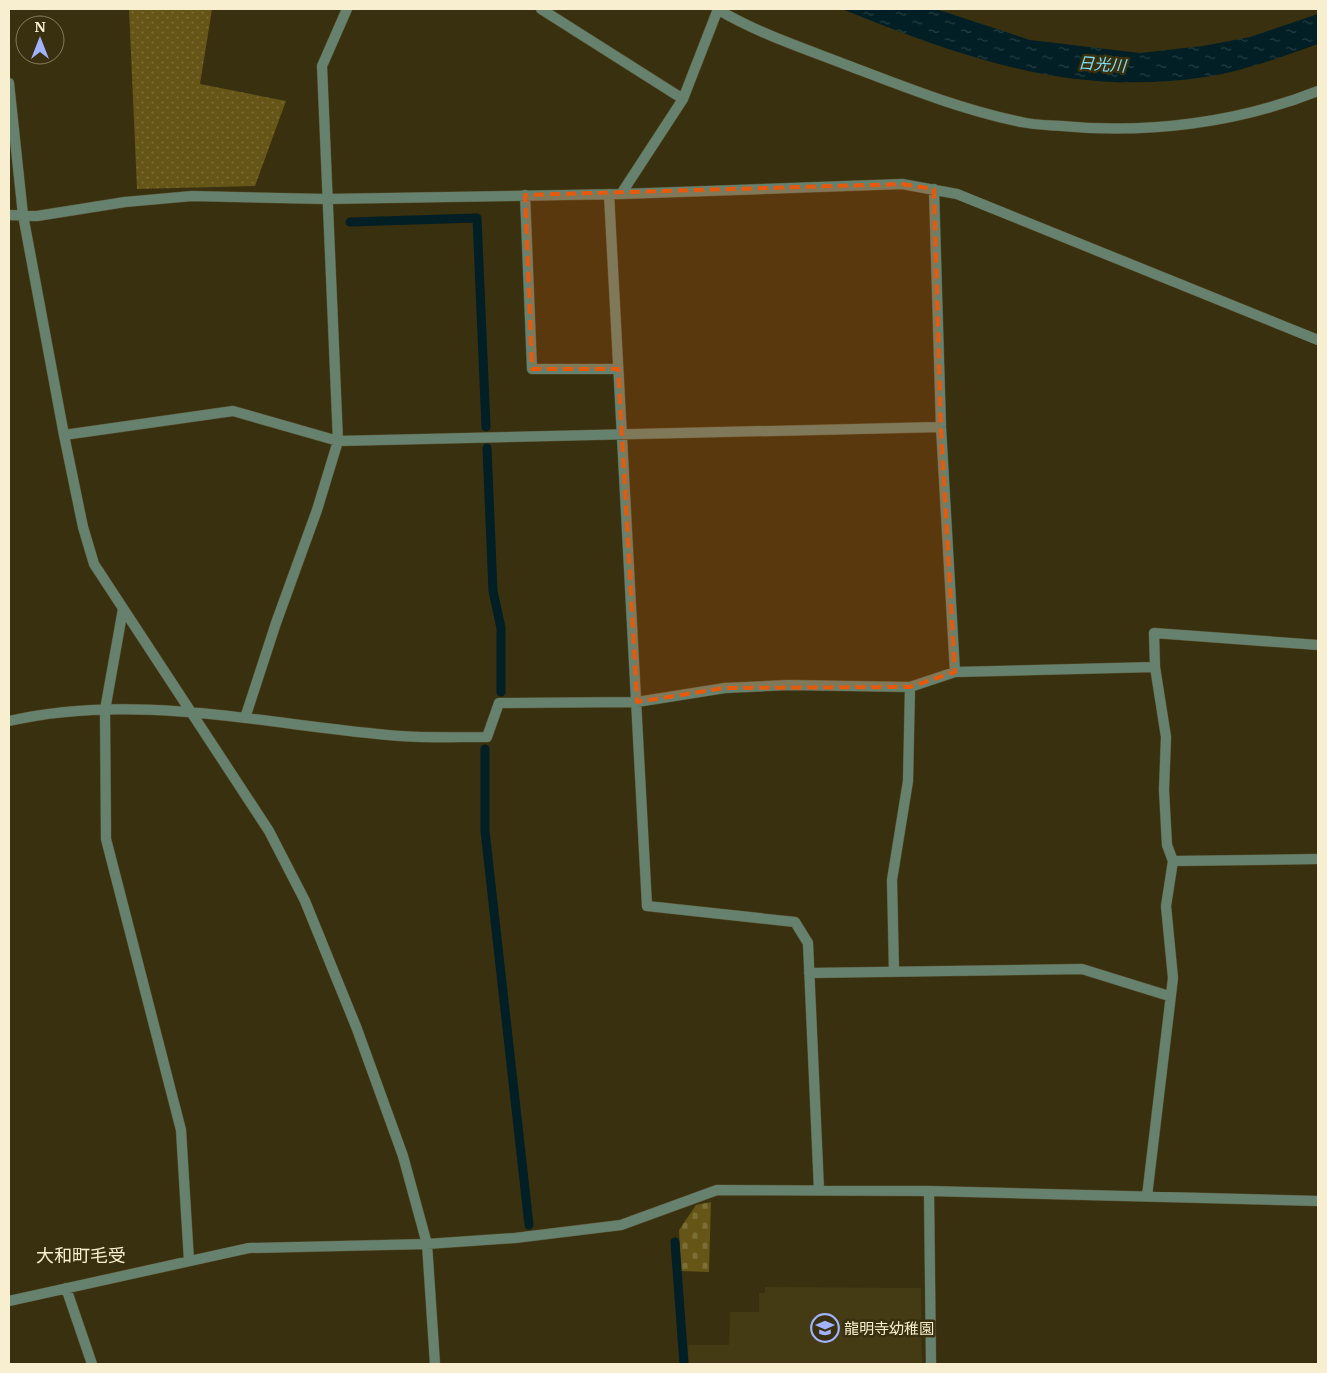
<svg xmlns="http://www.w3.org/2000/svg" width="1327" height="1373" font-family="Merriweather,'Noto Sans JP',serif">
  <style>
    .built { fill: #443a14 }
    .grass { fill: url(#grass-dots) }
    .cemetery { fill: url(#cemetery-stones) }
    .water { fill: url(#water-ripples) }
    .lines { fill: none; stroke-linecap: round; stroke-linejoin: round }
    .stream { stroke: #011f25; stroke-width: 9 }
    .street-casing { stroke: #574f2e; stroke-width: 11 }
    .street { stroke: #66816e; stroke-width: 10 }
    .marked { fill: #e8590c; fill-opacity: 0.2; stroke: #e8590c; stroke-width: 4; stroke-dasharray: 10 6; stroke-linejoin: round }
    .labels { text-anchor: middle; dominant-baseline: central; stroke-width: 5; stroke-linejoin: round; paint-order: stroke }
    .poi-label { font-size: 15px; fill: #f7efcf; stroke: #38300f; text-anchor: start }
    .water-label { font-size: 16px; font-style: italic; fill: #7de1f8; stroke: #38300f }
    .quarter-label { font-size: 18px; fill: #f7efcf; stroke: #38300f }
  </style>
  <defs>
    <pattern id="grass-dots" width="8" height="8" patternUnits="userSpaceOnUse" patternTransform="scale(1.25)"><rect width="8" height="8" fill="#655516"/><path d="M2 2h.1M6 6h.1" fill="none" stroke="#7c6e37" stroke-width="1.8" stroke-linecap="round"/></pattern>
    <pattern id="cemetery-stones" width="16" height="16" patternUnits="userSpaceOnUse" patternTransform="scale(1.25)"><rect width="16" height="16" fill="#655516"/><path d="M2 7V4a2 2 0 0 1 4 0v3zM10 15v-3a2 2 0 0 1 4 0v3z" fill="#7c6e37"/></pattern>
    <pattern id="water-ripples" width="26" height="14" patternUnits="userSpaceOnUse" patternTransform="scale(1.25)"><rect width="26" height="14" fill="#011f25"/><path d="M2 4q2-2 4 0t4 0M15 11q2-2 4 0t4 0" fill="none" stroke="#274044"/></pattern>
  </defs>
  <rect width="100%" height="100%" fill="#38300f"/>
  <path class="built" d="M 765,1287 L 921,1288 L 922,1364 L 689,1364 L 688,1345 L 729,1345 L 730,1312 L 759,1312 L 759,1293 L 765,1293 Z"/>
  <path class="grass" d="M 129,9 L 212,9 L 200,84 L 286,101 L 255,186 L 137,189 Z"/>
  <path class="cemetery" d="M 711,1202 L 709,1272 L 681,1271 L 679,1230 L 696,1205 Z"/>
  <path class="water" d="M 842,9 L 936,9 L 1030,40 L 1140,53 L 1203,46 L 1250,37 L 1318,14 L 1318,44 C 1281,57 1244,71 1205,77 C 1072,97 963,58 842,9 Z"/>
  <g class="lines">
    <path class="stream" d="M 350,222 L 477,218 L 486,427
      M 487,448 L 493,591 L 501,628 L 501,692
      M 485,749 L 485,831 L 529,1225
      M 675,1242 L 684,1364"/>
    <defs>
      <path id="street" d="M 541,9 L 683,99 L 621,194
        M 717,9 C 759,34 806,49 852,67 C 907,88 963,110 1021,122 C 1034,125 1048,125 1062,126 C 1148,134 1237,123 1318,91
        M 9,83 L 23,215 L 64,435 L 83,527 L 94,564 L 269,831 L 305,901 L 357,1029 L 403,1156 L 427,1244 L 435,1364
        M 683,99 L 718,9
        M 934,189 L 941,427 L 955,672
        M 609,194 L 647,906 L 795,922 L 808,943 L 819,1190
        M 525,195 L 532,369 L 618,369
        M 9,215 L 37,216 L 125,202 L 192,196 L 326,199 L 621,194 L 902,184 L 957,194 L 1318,340
        M 64,435 L 233,411 L 338,441 L 941,427
        M 123,609 L 105,710 L 106,839 L 181,1130 L 189,1261
        M 245,718 L 276,623 L 317,510 L 338,441 L 322,66 L 347,9
        M 9,721 C 138,691 271,726 400,736 C 429,738 458,737 487,737 L 499,703 L 637,702 L 725,688 L 788,685 L 910,687
        M 1173,861 L 1318,859
        M 894,972 L 892,880 L 908,781 L 910,687 L 955,672 L 1155,667 L 1154,633 L 1318,645
        M 809,973 L 1082,969 L 1169,996
        M 929,1191 L 931,1364
        M 1147,1196 L 1173,978 L 1166,906 L 1173,861 L 1167,845 L 1164,790 L 1166,737 L 1155,667
        M 66,1288 L 92,1364
        M 9,1301 L 249,1248 L 427,1244 L 515,1238 L 621,1225 L 717,1190 L 929,1191 L 1318,1201"/>
    </defs>
    <use href="#street" class="street-casing"/>
    <use href="#street" class="street"/>
  </g>
  <path class="marked" d="M 902,184 L 934,189 L 941,427 L 955,672 L 910,687 L 725,688 L 637,702 L 618,369 L 532,369 L 525,195 Z"/>
  <defs>
    <symbol id="school-ring" viewBox="-11 -11 22 22"><circle r="9.5" fill="#38300f" stroke="#a2b2fd" stroke-width="1.5"/><path d="M0-5L7-2L0 1L-7-2ZM-4 1L0 2.5L4 1V4Q0 6-4 4Z" fill="#a2b2fd"/></symbol>
  </defs>
  <g fill-rule="evenodd">
    <use href="#school-ring" x="809" y="1312" width="32" height="32"/>
  </g>
  <g class="labels">
    <g class="poi-label">
      <text x="844" y="1328">龍明寺幼稚園</text>
    </g>
    <g class="water-label">
      <text transform="translate(1102 64) rotate(4)">日光川</text>
    </g>
    <g class="quarter-label">
      <text x="81" y="1255">大和町毛受</text>
    </g>
  </g>
  <rect width="1327" height="1373" fill="none" stroke="#f7efcf" stroke-width="20"/>
  <g transform="translate(40 40)"><circle r="24" fill="#38300f" stroke="#847c5c"/>
  <path d="M0-4L9 19L0 12L-9 19Z" fill="#a2b2fd"/>
  <text y="-8" font-size="14" font-weight="bold" text-anchor="middle" fill="#f7efcf">N</text>
  </g>
</svg>
